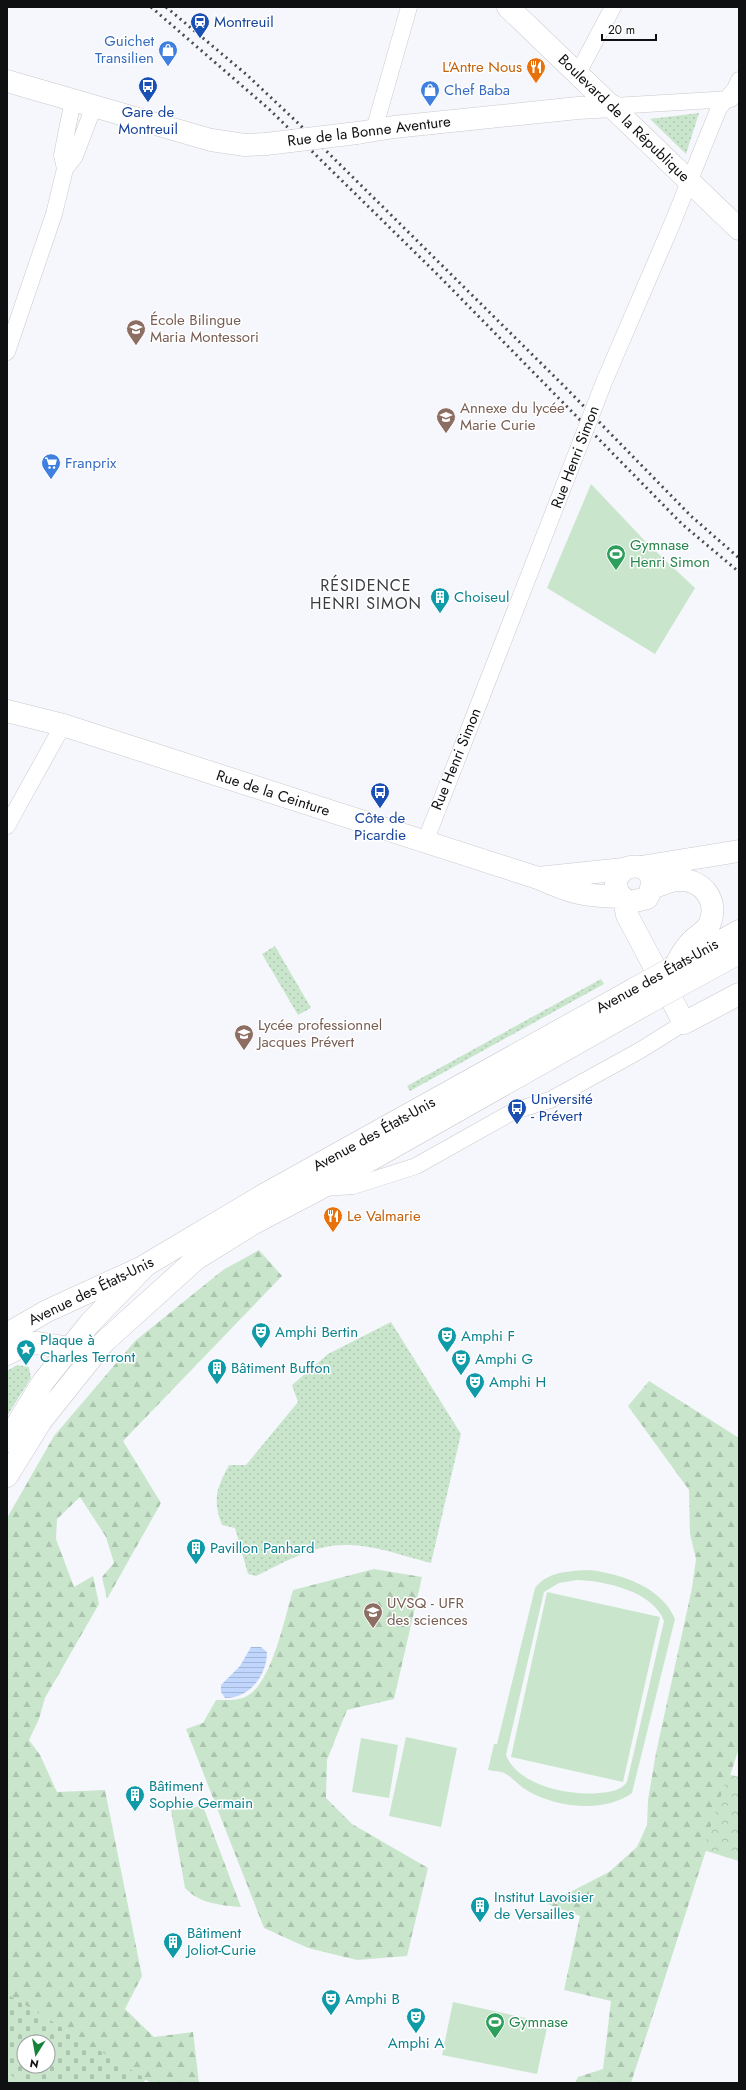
<svg xmlns="http://www.w3.org/2000/svg" width="746" height="2090" font-family="Jost,sans-serif">
  <style>
    .grass { fill: url(#grass-dots) }
    .forest { fill: url(#forest-firs) }
    .cemetery { fill: url(#cemetery-stones); fill-rule: evenodd }
    .park { fill: url(#park-crowns) }
    .pitch { fill: #c9e6cc; fill-rule: evenodd }
    .water { fill: url(#water-rules) }
    .lines { fill: none; stroke-linecap: round; stroke-linejoin: round }
    .street-casing { stroke: #c9c9ce; stroke-width: 17 }
    .secondary-casing { stroke: #c9c9ce; stroke-width: 23 }
    .primary-casing { stroke: #c9c9ce; stroke-width: 23 }
    .street { stroke: #fff; stroke-width: 16 }
    .secondary { stroke: #fff; stroke-width: 22 }
    .primary { stroke: #fff; stroke-width: 22 }
    .rail { stroke: #4a4b4d; stroke-width: 3; stroke-dasharray: 2 4; stroke-linecap: butt }
    .street-bridge-casing { stroke: #c9c9ce; stroke-width: 17; stroke-linecap: butt }
    .secondary-bridge-casing { stroke: #c9c9ce; stroke-width: 23; stroke-linecap: butt }
    .primary-bridge-casing { stroke: #c9c9ce; stroke-width: 23; stroke-linecap: butt }
    .street-bridge { stroke: #fff; stroke-width: 16 }
    .secondary-bridge { stroke: #fff; stroke-width: 22 }
    .primary-bridge { stroke: #fff; stroke-width: 22 }
    .labels { text-anchor: middle; dominant-baseline: central; stroke-width: 3; stroke-linejoin: round; paint-order: stroke }
    .transit-label { font-size: 15px; fill: #164399; stroke: #fff; text-anchor: start }
    .shop-label { font-size: 15px; fill: #366cbe; stroke: #fff; text-anchor: start }
    .food-label { font-size: 15px; fill: #c56008; stroke: #fff; text-anchor: end }
    .street-label { font-size: 15px; fill: #0f1011; stroke: #fff }
    .education-label { font-size: 15px; fill: #785e54; stroke: #fff; text-anchor: start }
    .leisure-label { font-size: 15px; fill: #27864d; stroke: #fff; text-anchor: start }
    .culture-label { font-size: 15px; fill: #0d838f; stroke: #fff; text-anchor: start }
    .neighbourhood-label { font-size: 16px; letter-spacing: 1px; fill: #3b3c40; stroke: #fff }
  </style>
  <defs>
    <pattern id="grass-dots" width="8" height="8" patternUnits="userSpaceOnUse"><rect width="8" height="8" fill="#c9e6cc"/><path d="M2 2h.1M6 6h.1" fill="none" stroke="#abc4ae" stroke-width="1.8" stroke-linecap="round"/></pattern>
    <pattern id="forest-firs" width="22" height="20" patternUnits="userSpaceOnUse"><rect width="22" height="20" fill="#c9e6cc"/><path d="M5 1l3.5 6h-7zM16 11l3.5 6h-7z" fill="#abc4ae"/></pattern>
    <pattern id="cemetery-stones" width="16" height="16" patternUnits="userSpaceOnUse"><rect width="16" height="16" fill="#c9e6cc"/><path d="M2 7V4a2 2 0 0 1 4 0v3zM10 15v-3a2 2 0 0 1 4 0v3z" fill="#abc4ae"/></pattern>
    <pattern id="park-crowns" width="20" height="18" patternUnits="userSpaceOnUse"><rect width="20" height="18" fill="#c9e6cc"/><path d="M2 6a3 3 0 1 1 6 0M12 15a3 3 0 1 1 6 0" fill="none" stroke="#abc4ae"/></pattern>
    <pattern id="water-rules" width="6" height="5" patternUnits="userSpaceOnUse"><rect width="6" height="5" fill="#c0d6fc"/><path d="M0 2.5h6" fill="none" stroke="#a4b7d7"/></pattern>
  </defs>
  <rect width="100%" height="100%" fill="#f6f7fc"/>
  <path class="grass" d="M 699,113 L 686,154 L 650,119 Z
    M 275,946 L 311,1008 L 298,1015 L 262,954 Z
    M 601,979 L 604,984 L 410,1091 L 407,1086 Z
    M 391,1322 L 461,1434 L 431,1563 C 403,1556 373,1544 344,1545 C 313,1545 283,1563 256,1576 L 248,1574 L 235,1528 L 222,1525 C 212,1498 217,1488 229,1465 L 246,1465 L 298,1402 L 292,1385 L 328,1354 Z
    M 17,1365 L 29,1367 L 31,1378 L 7,1416 L 7,1371 Z"/>
  <path class="forest" d="M 259,1250 L 282,1276 L 123,1441 L 161,1503 L 107,1599 L 102,1577 L 114,1563 L 106,1537 L 80,1497 L 57,1519 L 56,1539 L 74,1587 L 93,1576 L 99,1604 L 45,1698 L 39,1719 L 29,1740 L 40,1755 L 57,1792 L 105,1790 L 142,1976 L 125,2009 L 154,2037 L 193,2032 L 199,2083 L 151,2083 L 7,1994 L 7,1518 L 54,1436 L 135,1341 L 223,1270 Z
    M 649,1381 L 739,1438 L 739,1748 L 631,2083 L 575,2083 L 578,2077 L 603,2069 L 611,2001 L 564,1990 L 580,1916 L 547,1904 L 609,1872 L 637,1847 L 647,1825 L 648,1800 L 656,1753 L 692,1588 L 696,1559 L 690,1534 L 689,1490 L 628,1406 Z
    M 374,1569 L 422,1577 L 394,1699 L 347,1710 L 327,1760 L 326,1798 L 352,1824 L 428,1868 L 407,1956 L 357,1960 L 308,1948 L 264,1928 L 186,1729 L 203,1723 L 216,1700 C 226,1700 238,1701 247,1696 C 272,1683 285,1616 293,1590 Z
    M 203,1806 L 241,1907 C 220,1905 200,1904 185,1888 L 171,1810 Z
    M 7,2073 L 26,2082 L 26,2083 L 7,2083 Z"/>
  <path class="cemetery" d="M 7,1994 L 146,2079 L 143,2083 L 26,2083 L 7,2073 ZM 24,2042 L 48,2042 L 48,2066 L 24,2066 Z"/>
  <path class="park" d="M 728,1774 L 739,1777 L 739,1861 L 703,1850 Z"/>
  <path class="pitch" d="M 591,484 L 647,543 L 695,588 L 655,654 L 547,588 Z
    M 590,1570 C 621,1574 662,1587 675,1619 L 632,1793 C 605,1813 557,1808 528,1791 C 520,1787 514,1779 506,1774 C 502,1771 493,1771 488,1770 L 494,1744 L 497,1744 L 535,1588 C 548,1571 570,1571 590,1570 ZM 577,1580 C 605,1581 653,1591 664,1621 L 627,1782 C 620,1791 610,1792 599,1793 C 570,1796 518,1786 506,1755 L 544,1592 L 559,1583 Z
    M 547,1592 L 660,1617 L 623,1782 L 511,1757 Z
    M 406,1737 L 457,1748 L 441,1827 L 389,1816 Z
    M 361,1738 L 398,1745 L 389,1798 L 352,1792 Z
    M 453,2002 L 548,2023 L 537,2074 L 442,2055 Z"/>
  <path class="water" d="M 251,1647 L 261,1647 L 267,1652 C 267,1675 250,1698 225,1698 L 221,1692 L 221,1685 L 240,1666 Z"/>
  <g class="lines">
    <defs>
      <path id="street" d="M 578,73 L 613,7
        M 613,106 L 731,99
        M 374,130 L 409,7
        M 65,169 L 62,155 L 73,100
        M 7,352 L 54,214 L 65,169 L 75,156 L 94,106
        M 604,382 L 672,224 L 719,108 L 735,89 L 739,80
        M 7,826 L 63,725
        M 425,842 L 573,462
        M 324,1188 L 353,1186 L 416,1166 L 514,1111 L 550,1100 L 639,1051 L 684,1023"/>
      <path id="secondary" d="M 508,7 L 739,229
        M 7,81 L 211,140 L 245,145 L 266,144
        M 357,133 L 394,127 L 578,108 L 613,106
        M 7,711 L 63,725 L 538,878 C 571,893 584,896 621,897
        M 538,878 L 624,869 C 647,860 659,878 647,898 L 631,902 C 620,898 615,891 616,879 L 624,869
        M 624,899 L 627,915 L 684,1023 L 739,994
        M 7,1334 L 47,1311 L 145,1266
        M 7,1354 L 27,1344 L 36,1343 L 70,1348 L 87,1345"/>
      <path id="primary" d="M 641,867 L 739,851
        M 652,888 C 661,885 670,880 679,880 C 702,879 719,900 710,923 C 706,932 697,935 691,942 C 684,949 679,959 674,967
        M 680,964 L 739,931
        M 684,983 L 739,953
        M 7,1441 L 43,1382 L 90,1323 L 146,1265 L 267,1193 L 636,988
        M 7,1476 L 41,1421 L 104,1342 L 196,1259 L 254,1223 L 319,1189 L 646,1004"/>
    </defs>
    <use href="#street" class="street-casing"/>
    <use href="#secondary" class="secondary-casing"/>
    <use href="#primary" class="primary-casing"/>
    <use href="#street" class="street"/>
    <use href="#secondary" class="secondary"/>
    <use href="#primary" class="primary"/>
    <path class="rail" d="M 151,7 L 270,110 L 439,276 L 682,524 L 739,572
      M 166,7 L 247,75 L 299,124 L 563,385 L 691,516 L 739,558"/>
    <defs>
      <path id="street-bridge" d="M 573,462 L 604,382"/>
      <path id="secondary-bridge" d="M 266,144 L 357,133"/>
      <path id="primary-bridge" d="M 636,988 L 674,967
        M 646,1004 L 684,983"/>
    </defs>
    <use href="#street-bridge" class="street-bridge-casing"/>
    <use href="#secondary-bridge" class="secondary-bridge-casing"/>
    <use href="#primary-bridge" class="primary-bridge-casing"/>
    <use href="#street-bridge" class="street-bridge"/>
    <use href="#secondary-bridge" class="secondary-bridge"/>
    <use href="#primary-bridge" class="primary-bridge"/>
  </g>
  <defs>
    <symbol id="station-pin" viewBox="-11 -11 22 30"><path d="M0 17L-7.5 6A9.5 9.5 0 1 1 7.5 6Z" fill="#1a4fb4" stroke="#fff"/><path d="M-3-6H3Q5-6 5-4V2Q5 4 3 4L4.5 6H3L1.5 4h-3L-3 6H-4.5L-3 4Q-5 4-5 2V-4Q-5-6-3-6ZM-3.5-4v3h7v-3ZM-3.5 1v1.5H-2V1ZM2 1v1.5H3.5V1Z" fill="#fff"/></symbol>
    <symbol id="shop-pin" viewBox="-11 -11 22 30"><path d="M0 17L-7.5 6A9.5 9.5 0 1 1 7.5 6Z" fill="#3f7fe0" stroke="#fff"/><path d="M-5-2.5h2.3a2.7 3.5 0 0 1 5.4 0H5L5.5 6h-11ZM-1.5-2.5h3a1.5 2.3 0 0 0-3 0Z" fill="#fff"/></symbol>
    <symbol id="restaurant-pin" viewBox="-11 -11 22 30"><path d="M0 17L-7.5 6A9.5 9.5 0 1 1 7.5 6Z" fill="#e8710a" stroke="#fff"/><path d="M-5-6h1v4h1v-4h1v4h1v-4h1v5L-1.5 .5V6h-2V.5L-5-1ZM5-6V6H3V1.5H1.5Q1.5-4 5-6Z" fill="#fff"/></symbol>
    <symbol id="bus-pin" viewBox="-11 -11 22 30"><path d="M0 17L-7.5 6A9.5 9.5 0 1 1 7.5 6Z" fill="#1a4fb4" stroke="#fff"/><path d="M-5-6H5V4H4V6H2V4H-2V6H-4V4H-5ZM-3.5-4V0h7V-4ZM-3.5 1.2v1.5H-2V1.2ZM2 1.2v1.5H3.5V1.2Z" fill="#fff"/></symbol>
    <symbol id="school-pin" viewBox="-11 -11 22 30"><path d="M0 17L-7.5 6A9.5 9.5 0 1 1 7.5 6Z" fill="#8d6e63" stroke="#fff"/><path d="M0-5L7-2L0 1L-7-2ZM-4 1L0 2.5L4 1V4Q0 6-4 4Z" fill="#fff"/></symbol>
    <symbol id="supermarket-pin" viewBox="-11 -11 22 30"><path d="M0 17L-7.5 6A9.5 9.5 0 1 1 7.5 6Z" fill="#3f7fe0" stroke="#fff"/><path d="M-6-5.5h2.5l.6 2H6L4.5 2H-2.5L-4.4-4H-6ZM-1.5 3.2a1.3 1.3 0 1 0 .1 0ZM3 3.2a1.3 1.3 0 1 0 .1 0Z" fill="#fff"/></symbol>
    <symbol id="stadium-pin" viewBox="-11 -11 22 30"><path d="M0 17L-7.5 6A9.5 9.5 0 1 1 7.5 6Z" fill="#2e9e5b" stroke="#fff"/><path d="M0-5a6.5 5 0 1 0 0 10a6.5 5 0 1 0 0-10ZM-3.5-1.8h7v3.6h-7Z" fill="#fff"/></symbol>
    <symbol id="building-pin" viewBox="-11 -11 22 30"><path d="M0 17L-7.5 6A9.5 9.5 0 1 1 7.5 6Z" fill="#0f9aa8" stroke="#fff"/><path d="M-4-6H4V6H1V3H-1V6H-4ZM-2.5-4.3h1.7v1.8h-1.7ZM.8-4.3h1.7v1.8H.8ZM-2.5-1h1.7V.8h-1.7ZM.8-1h1.7V.8H.8Z" fill="#fff"/></symbol>
    <symbol id="theatre-pin" viewBox="-11 -11 22 30"><path d="M0 17L-7.5 6A9.5 9.5 0 1 1 7.5 6Z" fill="#0f9aa8" stroke="#fff"/><path d="M-5-5.5Q0-4 5-5.5V0Q5 5 0 6Q-5 5-5 0ZM-3.3-2.5H-1v1.5H-3.3ZM1-2.5H3.3v1.5H1ZM-2.8 1Q0 5.5 2.8 1Z" fill="#fff"/></symbol>
    <symbol id="sight-pin" viewBox="-11 -11 22 30"><path d="M0 17L-7.5 6A9.5 9.5 0 1 1 7.5 6Z" fill="#0f9aa8" stroke="#fff"/><path d="M0-6L1.8-2.2L6-1.7L2.9 1.2L3.7 5.4L0 3.3L-3.7 5.4L-2.9 1.2L-6-1.7L-1.8-2.2Z" fill="#fff"/></symbol>
    <symbol id="university-pin" viewBox="-11 -11 22 30"><path d="M0 17L-7.5 6A9.5 9.5 0 1 1 7.5 6Z" fill="#8d6e63" stroke="#fff"/><path d="M0-5L7-2L0 1L-7-2ZM-4 1L0 2.5L4 1V4Q0 6-4 4Z" fill="#fff"/></symbol>
  </defs>
  <g fill-rule="evenodd">
    <use href="#station-pin" x="189" y="11" width="22" height="30"/>
    <use href="#shop-pin" x="157" y="39" width="22" height="30"/>
    <use href="#restaurant-pin" x="525" y="56" width="22" height="30"/>
    <use href="#bus-pin" x="137" y="75" width="22" height="30"/>
    <use href="#shop-pin" x="419" y="79" width="22" height="30"/>
    <use href="#school-pin" x="125" y="318" width="22" height="30"/>
    <use href="#school-pin" x="435" y="406" width="22" height="30"/>
    <use href="#supermarket-pin" x="40" y="452" width="22" height="30"/>
    <use href="#stadium-pin" x="605" y="543" width="22" height="30"/>
    <use href="#building-pin" x="429" y="586" width="22" height="30"/>
    <use href="#bus-pin" x="369" y="781" width="22" height="30"/>
    <use href="#school-pin" x="233" y="1023" width="22" height="30"/>
    <use href="#bus-pin" x="506" y="1097" width="22" height="30"/>
    <use href="#restaurant-pin" x="322" y="1205" width="22" height="30"/>
    <use href="#theatre-pin" x="250" y="1321" width="22" height="30"/>
    <use href="#theatre-pin" x="436" y="1325" width="22" height="30"/>
    <use href="#sight-pin" x="15" y="1338" width="22" height="30"/>
    <use href="#theatre-pin" x="450" y="1348" width="22" height="30"/>
    <use href="#building-pin" x="206" y="1357" width="22" height="30"/>
    <use href="#theatre-pin" x="464" y="1371" width="22" height="30"/>
    <use href="#building-pin" x="185" y="1537" width="22" height="30"/>
    <use href="#university-pin" x="362" y="1601" width="22" height="30"/>
    <use href="#building-pin" x="124" y="1784" width="22" height="30"/>
    <use href="#building-pin" x="469" y="1895" width="22" height="30"/>
    <use href="#building-pin" x="162" y="1931" width="22" height="30"/>
    <use href="#theatre-pin" x="320" y="1988" width="22" height="30"/>
    <use href="#theatre-pin" x="405" y="2006" width="22" height="30"/>
    <use href="#stadium-pin" x="484" y="2011" width="22" height="30"/>
  </g>
  <g class="labels">
    <g class="transit-label">
      <text x="214" y="22">Montreuil</text>
      <text x="148" y="112" text-anchor="middle">Gare de<tspan x="148" dy="17">Montreuil</tspan></text>
      <text x="380" y="818" text-anchor="middle">Côte de<tspan x="380" dy="17">Picardie</tspan></text>
      <text x="531" y="1099">Université<tspan x="531" dy="17">- Prévert</tspan></text>
    </g>
    <g class="shop-label">
      <text x="154" y="41" text-anchor="end">Guichet<tspan x="154" dy="17">Transilien</tspan></text>
      <text x="444" y="90">Chef Baba</text>
      <text x="65" y="463">Franprix</text>
    </g>
    <g class="food-label">
      <text x="522" y="67">L'Antre Nous</text>
      <text x="347" y="1216" text-anchor="start">Le Valmarie</text>
    </g>
    <g class="street-label">
      <text transform="translate(624 118) rotate(44)">Boulevard de la République</text>
      <text transform="translate(369 131) rotate(-7)">Rue de la Bonne Aventure</text>
      <text transform="translate(575 457) rotate(-69)">Rue Henri Simon</text>
      <text transform="translate(456 759) rotate(-68)">Rue Henri Simon</text>
      <text transform="translate(273 793) rotate(18)">Rue de la Ceinture</text>
      <text transform="translate(657 976) rotate(-29)">Avenue des États-Unis</text>
      <text transform="translate(374 1134) rotate(-29)">Avenue des États-Unis</text>
      <text transform="translate(91 1291) rotate(-26)">Avenue des États-Unis</text>
    </g>
    <g class="education-label">
      <text x="150" y="320">École Bilingue<tspan x="150" dy="17">Maria Montessori</tspan></text>
      <text x="460" y="408">Annexe du lycée<tspan x="460" dy="17">Marie Curie</tspan></text>
      <text x="258" y="1025">Lycée professionnel<tspan x="258" dy="17">Jacques Prévert</tspan></text>
      <text x="387" y="1603">UVSQ - UFR<tspan x="387" dy="17">des sciences</tspan></text>
    </g>
    <g class="leisure-label">
      <text x="630" y="545">Gymnase<tspan x="630" dy="17">Henri Simon</tspan></text>
      <text x="509" y="2022">Gymnase</text>
    </g>
    <g class="culture-label">
      <text x="454" y="597">Choiseul</text>
      <text x="275" y="1332">Amphi Bertin</text>
      <text x="461" y="1336">Amphi F</text>
      <text x="40" y="1340">Plaque à<tspan x="40" dy="17">Charles Terront</tspan></text>
      <text x="475" y="1359">Amphi G</text>
      <text x="231" y="1368">Bâtiment Buffon</text>
      <text x="489" y="1382">Amphi H</text>
      <text x="210" y="1548">Pavillon Panhard</text>
      <text x="149" y="1786">Bâtiment<tspan x="149" dy="17">Sophie Germain</tspan></text>
      <text x="494" y="1897">Institut Lavoisier<tspan x="494" dy="17">de Versailles</tspan></text>
      <text x="187" y="1933">Bâtiment<tspan x="187" dy="17">Joliot-Curie</tspan></text>
      <text x="345" y="1999">Amphi B</text>
      <text x="416" y="2043" text-anchor="middle">Amphi A</text>
    </g>
    <g class="neighbourhood-label">
      <text x="366" y="585">RÉSIDENCE<tspan x="366" dy="18">HENRI SIMON</tspan></text>
    </g>
  </g>
  <rect width="746" height="2090" fill="none" stroke="#0f1011" stroke-width="16"/>
  <g transform="translate(36 2054) rotate(191)"><circle r="19" fill="#ffffff" stroke="#9f9fa0"/>
  <path d="M0-3L7 15L0 10L-7 15Z" fill="#178339"/>
  <text y="-6" font-size="11" font-weight="bold" text-anchor="middle" fill="#0f1011">N</text>
  </g>
  <path d="M602 34v6h54v-6" fill="none" stroke="#0f1011" stroke-width="2"/>
  <text x="608" y="34" font-size="12" fill="#0f1011" stroke="#ffffff" stroke-width="3" paint-order="stroke">20 m</text>
</svg>
